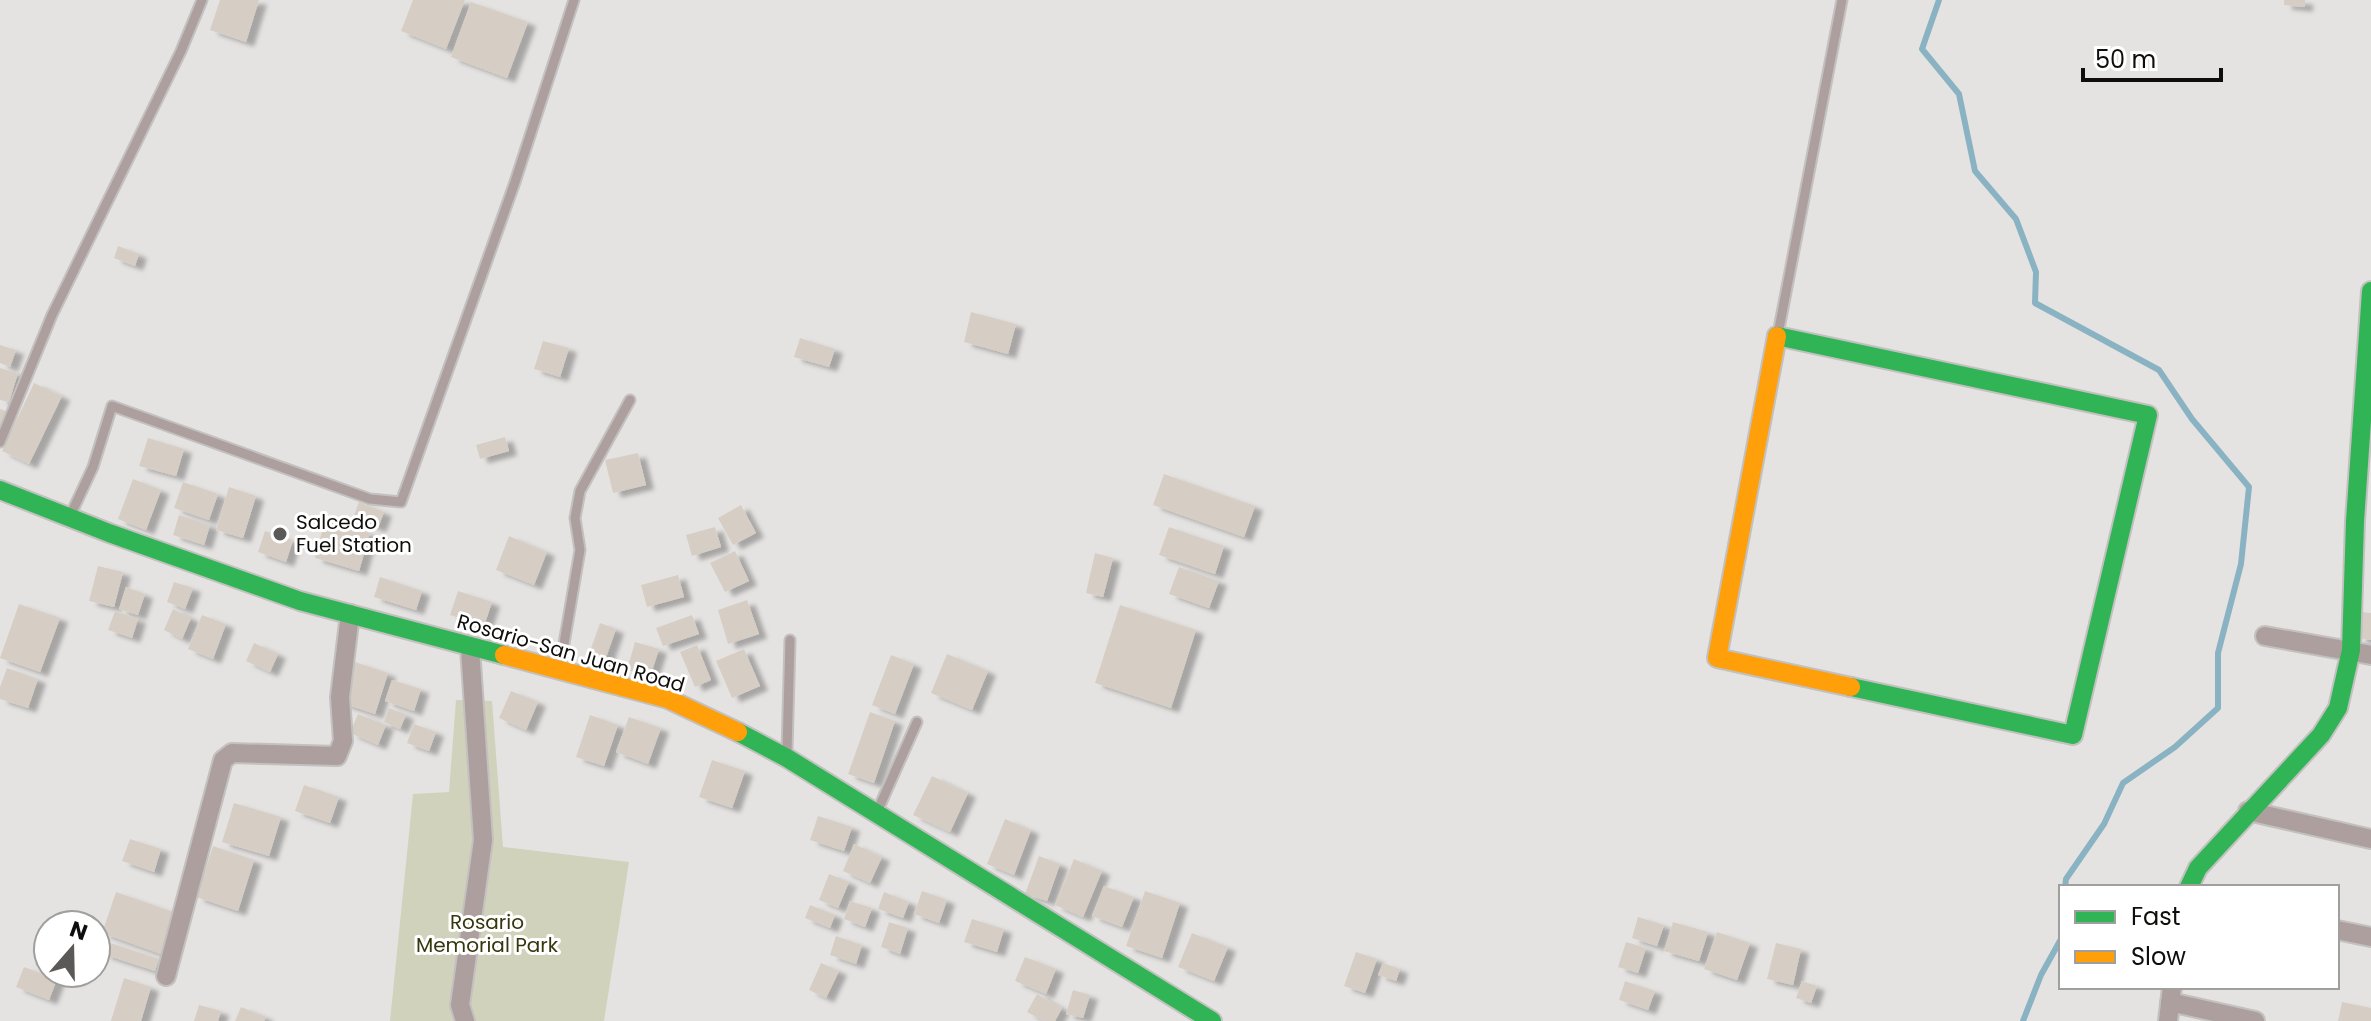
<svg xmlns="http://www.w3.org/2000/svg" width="2371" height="1021" font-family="Poppins,sans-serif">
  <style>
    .green { fill: #d1d2bb }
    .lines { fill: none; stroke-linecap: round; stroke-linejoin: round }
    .stream { stroke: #89b3c2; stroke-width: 6 }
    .building { fill: #d6cec5; filter: url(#shadow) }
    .lane-casing { stroke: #c2c1c0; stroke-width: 13 }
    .street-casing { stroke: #c2c1c0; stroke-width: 22 }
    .fast-casing { stroke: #c2c1c0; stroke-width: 22 }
    .slow-casing { stroke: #c2c1c0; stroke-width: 22 }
    .lane { stroke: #ad9f9e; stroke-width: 9 }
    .street { stroke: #ad9f9e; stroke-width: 18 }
    .fast { stroke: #30b455; stroke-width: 18 }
    .slow { stroke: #ff9f0a; stroke-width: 18 }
    .poi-dot { fill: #5a5957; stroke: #fff; stroke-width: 3 }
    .labels { text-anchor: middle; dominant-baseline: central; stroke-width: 6; stroke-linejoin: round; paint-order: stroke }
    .poi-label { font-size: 20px; fill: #0f0e0d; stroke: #fff; text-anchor: start }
    .street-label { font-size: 20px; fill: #0f0e0d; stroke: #fff }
    .park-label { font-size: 20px; fill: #35370d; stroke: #fff }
  </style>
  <defs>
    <filter id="shadow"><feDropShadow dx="8" dy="4.5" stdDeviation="2" flood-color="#0004"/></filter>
  </defs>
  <rect width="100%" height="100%" fill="#e5e3e1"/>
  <path class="green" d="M 456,700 L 492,701 L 503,847 L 629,862 L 604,1021 L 390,1021 L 413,794 L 449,792 Z"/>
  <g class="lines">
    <path class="stream" d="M 1939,0 L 1922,49 L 1959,94 L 1975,171 L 2016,219 L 2036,272 L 2035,303 L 2159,370 L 2192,419 L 2249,487 L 2241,564 L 2218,653 L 2218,708 L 2175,747 L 2123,783 L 2104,824 L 2066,879 L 2065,887
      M 2023,1021 L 2041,975 L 2061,939"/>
  </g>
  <path class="building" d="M 220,0 L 259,0 L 246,42 L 210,30 Z
    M 413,0 L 465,0 L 446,49 L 401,31 Z
    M 2284,0 L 2305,0 L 2305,7 L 2284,5 Z
    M 471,2 L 528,22 L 507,78 L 451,57 Z
    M 118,246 L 139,254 L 135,266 L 114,258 Z
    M 971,312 L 1016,324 L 1008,354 L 964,342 Z
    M 800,338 L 835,349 L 829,367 L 794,357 Z
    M 543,341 L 569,348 L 560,377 L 534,369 Z
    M 0,345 L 16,350 L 10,367 L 0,363 Z
    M 0,368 L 18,373 L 9,402 L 0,400 Z
    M 34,383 L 62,396 L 29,464 L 2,451 Z
    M 0,409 L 6,411 L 1,428 L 0,428 Z
    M 505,437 L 509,451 L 480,459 L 476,445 Z
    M 148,438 L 184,449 L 176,476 L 139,466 Z
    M 638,453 L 646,485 L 613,493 L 605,460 Z
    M 1164,474 L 1255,506 L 1244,537 L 1153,505 Z
    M 133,479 L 161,490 L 146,530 L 118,519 Z
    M 183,482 L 218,494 L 209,520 L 174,508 Z
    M 229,487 L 256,496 L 243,538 L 216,530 Z
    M 359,502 L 384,512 L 378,528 L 353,518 Z
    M 741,505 L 756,533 L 733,545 L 718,518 Z
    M 179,515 L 210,525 L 204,545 L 173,535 Z
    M 325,520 L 370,533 L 359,571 L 315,558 Z
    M 715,527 L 721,547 L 692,556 L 686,535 Z
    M 1169,527 L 1224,546 L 1215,574 L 1159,555 Z
    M 265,531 L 293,540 L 286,562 L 258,552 Z
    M 509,536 L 547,552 L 534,585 L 496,570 Z
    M 735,551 L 749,581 L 725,592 L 710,563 Z
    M 1095,553 L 1113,558 L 1103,597 L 1086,593 Z
    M 98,566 L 123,572 L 114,607 L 89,601 Z
    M 1179,567 L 1219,581 L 1209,608 L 1169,594 Z
    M 678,575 L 684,597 L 647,607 L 641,585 Z
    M 380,577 L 422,591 L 416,610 L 374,597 Z
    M 174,582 L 193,588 L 185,609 L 167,602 Z
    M 126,587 L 145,594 L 138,615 L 119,609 Z
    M 458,591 L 492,602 L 484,626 L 450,615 Z
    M 747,600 L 759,634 L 728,644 L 718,610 Z
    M 19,604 L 60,618 L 40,672 L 0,658 Z
    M 1120,605 L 1196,630 L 1171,708 L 1095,683 Z
    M 173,609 L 191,618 L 182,639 L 164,630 Z
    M 115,611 L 138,619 L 132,638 L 108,630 Z
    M 2362,612 L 2371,613 L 2371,640 L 2358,638 Z
    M 202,615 L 226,624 L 213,659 L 188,649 Z
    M 692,615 L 699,634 L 663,646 L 656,628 Z
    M 600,623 L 616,629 L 603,666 L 587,660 Z
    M 635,642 L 659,649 L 650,677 L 627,670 Z
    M 254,643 L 278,654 L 270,672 L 246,661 Z
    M 697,645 L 711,680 L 695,687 L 680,652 Z
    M 744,649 L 760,686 L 732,698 L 716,661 Z
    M 947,654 L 988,671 L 972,710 L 931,693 Z
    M 891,655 L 914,664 L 895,714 L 872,705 Z
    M 355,662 L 388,673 L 375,714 L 342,703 Z
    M 7,668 L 38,679 L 28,708 L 0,699 L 0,687 Z
    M 392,680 L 421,689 L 414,711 L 385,701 Z
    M 511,691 L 538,702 L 526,730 L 499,718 Z
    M 389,708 L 406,715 L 400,729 L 384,722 Z
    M 870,712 L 895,721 L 874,783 L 848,774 Z
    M 358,714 L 386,725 L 378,745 L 350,733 Z
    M 590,715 L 618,725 L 604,766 L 576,757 Z
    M 629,717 L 661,728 L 648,764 L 616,752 Z
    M 414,724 L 436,732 L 429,751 L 407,743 Z
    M 712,760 L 745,771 L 732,808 L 699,797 Z
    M 932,776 L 968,793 L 950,832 L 913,815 Z
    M 304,785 L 339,797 L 330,823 L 295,811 Z
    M 234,803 L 281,817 L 269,856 L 222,842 Z
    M 818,816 L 852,827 L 844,851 L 810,840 Z
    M 1005,819 L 1031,830 L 1014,875 L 987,864 Z
    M 130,839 L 161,849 L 154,872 L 122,861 Z
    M 854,844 L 882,857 L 870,883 L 843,871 Z
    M 213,846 L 254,860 L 238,911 L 196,897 Z
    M 1039,856 L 1060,864 L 1047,901 L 1025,894 Z
    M 1074,859 L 1102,871 L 1083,917 L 1055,905 Z
    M 829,874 L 849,882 L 838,908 L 819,900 Z
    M 1104,886 L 1134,897 L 1122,927 L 1092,916 Z
    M 922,891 L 947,900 L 939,923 L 914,914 Z
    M 1145,891 L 1180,903 L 1162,958 L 1126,946 Z
    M 116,892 L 176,913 L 161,954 L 102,933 Z
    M 884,892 L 909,902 L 903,918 L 878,909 Z
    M 850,901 L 872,908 L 865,927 L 844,919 Z
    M 810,905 L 835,915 L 830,928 L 805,918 Z
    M 1638,917 L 1664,925 L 1657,946 L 1632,938 Z
    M 972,919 L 1004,929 L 997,952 L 964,942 Z
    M 889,922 L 908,928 L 900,954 L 881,947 Z
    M 1673,922 L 1708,932 L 1699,961 L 1664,951 Z
    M 1717,932 L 1750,943 L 1737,980 L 1704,969 Z
    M 1192,933 L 1228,947 L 1214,981 L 1178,967 Z
    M 836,936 L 862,945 L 856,964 L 830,955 Z
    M 44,941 L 48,942 L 48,970 L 35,965 Z
    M 107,942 L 159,959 L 155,971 L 103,954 Z
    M 1626,942 L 1646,948 L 1638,973 L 1618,967 Z
    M 1776,943 L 1801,949 L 1793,985 L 1767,979 Z
    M 1356,952 L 1377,959 L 1365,993 L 1344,986 Z
    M 1025,957 L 1056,969 L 1046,994 L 1015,981 Z
    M 821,963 L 839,971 L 826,998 L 809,990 Z
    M 1383,963 L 1400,969 L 1396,981 L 1378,975 Z
    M 24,967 L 57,979 L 49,1000 L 16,987 Z
    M 56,973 L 77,973 L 74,981 Z
    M 124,978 L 151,987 L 141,1021 L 111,1021 Z
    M 1625,981 L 1655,991 L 1648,1010 L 1619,1000 Z
    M 1802,981 L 1817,986 L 1811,1003 L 1796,998 Z
    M 1073,990 L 1090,995 L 1083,1018 L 1066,1014 Z
    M 1037,994 L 1062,1008 L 1055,1021 L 1044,1021 L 1027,1012 Z
    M 2342,1002 L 2371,1008 L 2371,1021 L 2338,1021 Z
    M 199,1005 L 221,1011 L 218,1021 L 194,1021 Z
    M 241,1007 L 266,1017 L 264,1021 L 235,1021 Z"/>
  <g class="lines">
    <defs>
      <path id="lane" d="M 1778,334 L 1842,0
        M 0,442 L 52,315 L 181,51 L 202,0
        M 71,514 L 93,467 L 112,406 L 370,499 L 401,502 L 515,182 L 574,0
        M 560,667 L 580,550 L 575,518 L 580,491 L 630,400
        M 787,751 L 790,640
        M 877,812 L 917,722"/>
      <path id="street" d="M 2265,636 L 2371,655
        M 2248,811 L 2371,839
        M 2337,930 L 2371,937
        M 166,976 L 223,760 L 232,753 L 337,756 L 343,741 L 340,697 L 350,614
        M 2170,1002 L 2255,1021
        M 465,1021 L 460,1005 L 483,840 L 470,648
        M 2168,1021 L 2172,987"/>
      <path id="fast" d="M 1777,336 L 2148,415 L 2073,735 L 1851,687
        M 0,490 L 109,533 L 300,601 L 504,655
        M 738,732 L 787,758 L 1212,1021
        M 2189,887 L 2198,868 L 2321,735 L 2338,708 L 2351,650 L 2355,521 L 2371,291"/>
      <path id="slow" d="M 1777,336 L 1717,658 L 1851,687
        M 504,655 L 668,699 L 738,732"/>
    </defs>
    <use href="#lane" class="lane-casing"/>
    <use href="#street" class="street-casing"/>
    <use href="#fast" class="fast-casing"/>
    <use href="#slow" class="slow-casing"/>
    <use href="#lane" class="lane"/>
    <use href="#street" class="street"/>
    <use href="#fast" class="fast"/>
    <use href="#slow" class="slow"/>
  </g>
  <circle class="poi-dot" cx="280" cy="534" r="8"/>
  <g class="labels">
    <g class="poi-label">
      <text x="296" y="522">Salcedo<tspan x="296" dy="23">Fuel Station</tspan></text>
    </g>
    <g class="street-label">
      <text transform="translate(571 653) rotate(16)">Rosario-San Juan Road</text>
    </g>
    <g class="park-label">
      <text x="487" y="922">Rosario<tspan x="487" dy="23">Memorial Park</tspan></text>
    </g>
  </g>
  <rect x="2059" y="885" width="280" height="104" fill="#ffffff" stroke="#9f9f9e" stroke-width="2"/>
  <rect x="2075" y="911" width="40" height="12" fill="#30b455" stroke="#9f9f9e" stroke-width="2"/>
  <text x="2131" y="925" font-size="24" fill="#0f0e0d">Fast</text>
  <rect x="2075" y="951" width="40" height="12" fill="#ff9f0a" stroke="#9f9f9e" stroke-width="2"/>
  <text x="2131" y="965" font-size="24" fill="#0f0e0d">Slow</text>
  <g transform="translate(72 949) rotate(20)"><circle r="38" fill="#ffffff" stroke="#9f9f9e" stroke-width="2"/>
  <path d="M0-6L14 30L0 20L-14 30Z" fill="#5a5957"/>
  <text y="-12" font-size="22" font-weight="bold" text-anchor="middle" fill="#0f0e0d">N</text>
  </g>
  <path d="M2083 68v12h138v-12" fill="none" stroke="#0f0e0d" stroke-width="4"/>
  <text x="2095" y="68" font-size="24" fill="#0f0e0d" stroke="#ffffff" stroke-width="6" paint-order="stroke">50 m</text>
</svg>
